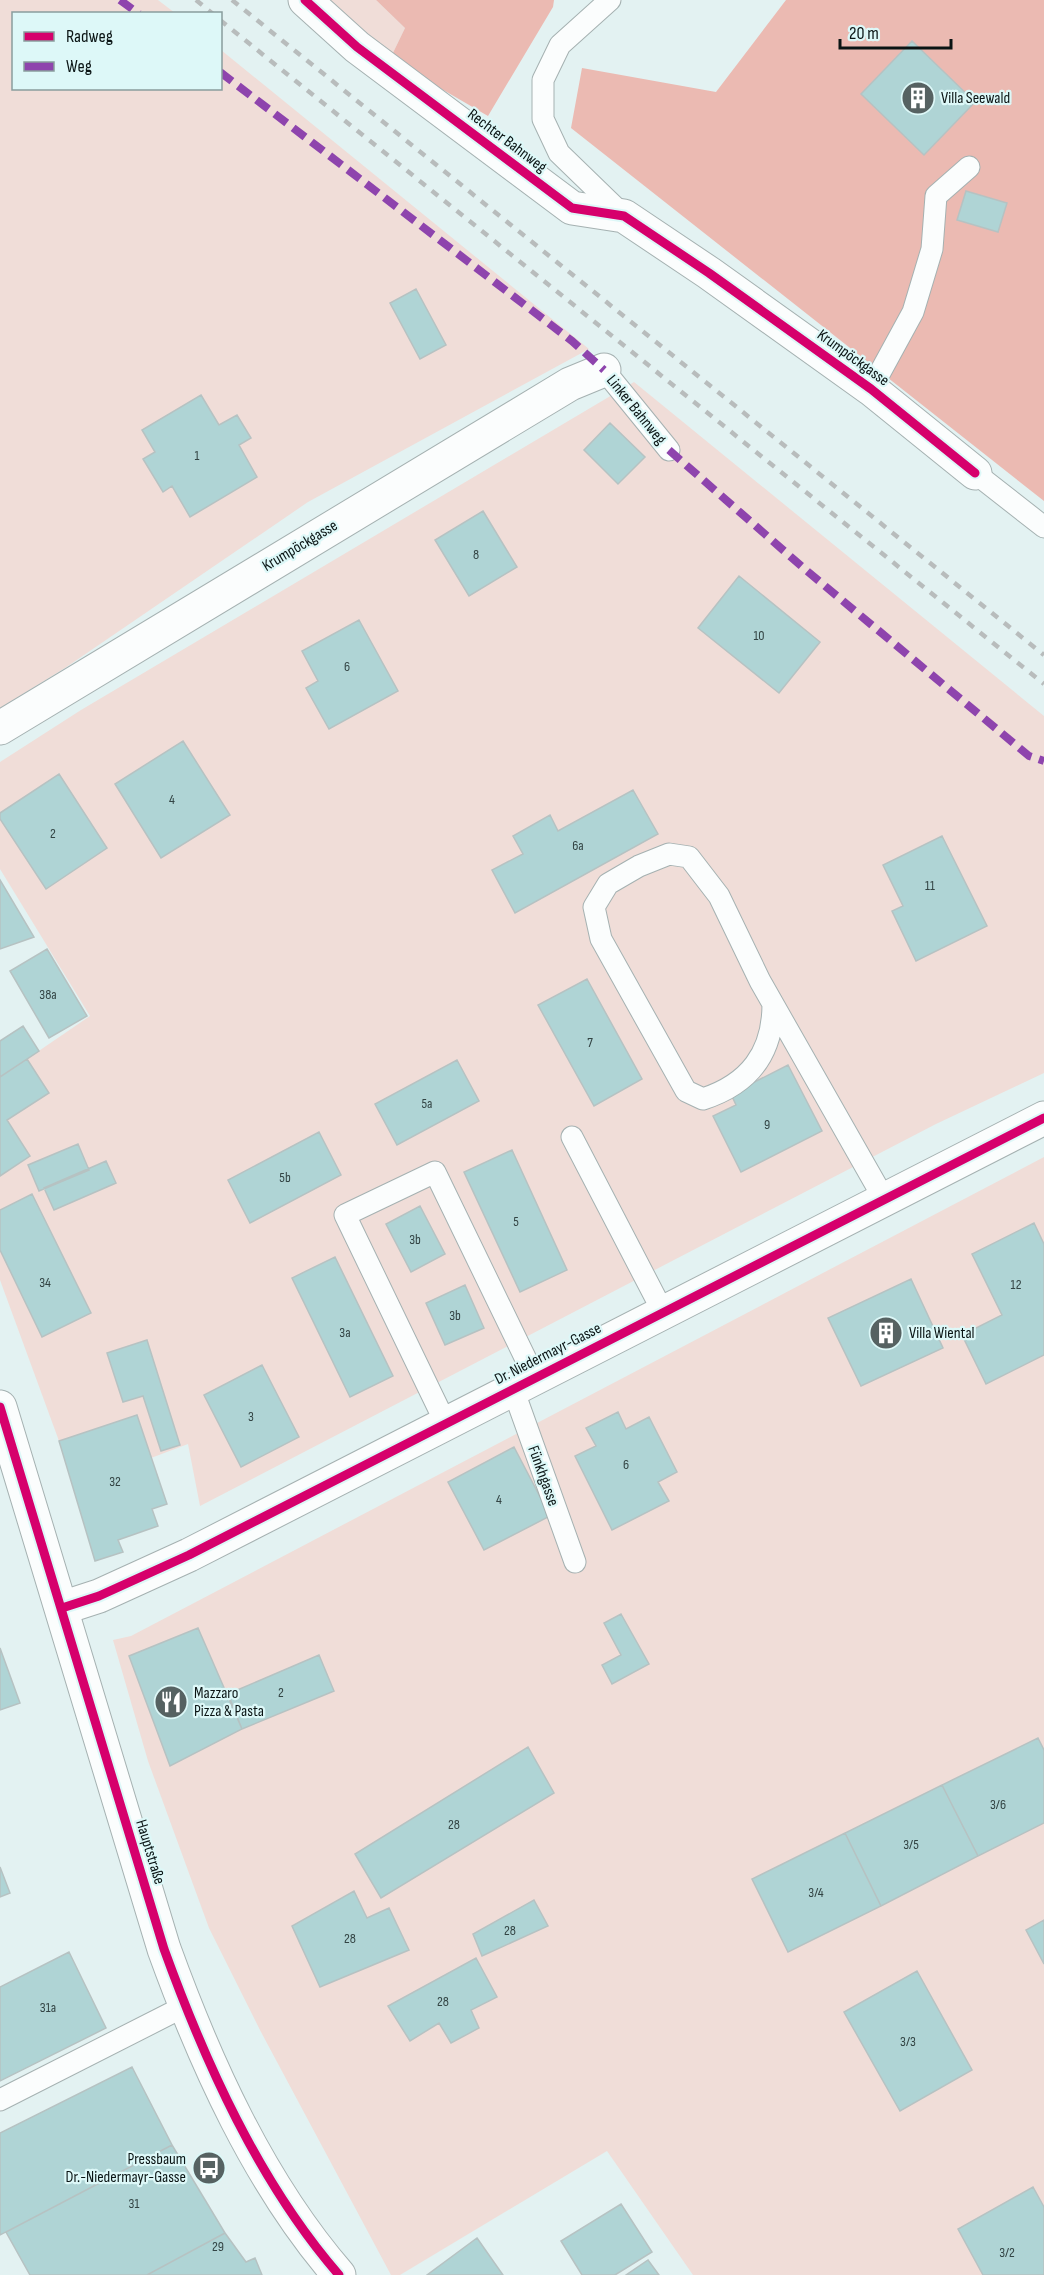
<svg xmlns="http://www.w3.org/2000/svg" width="1044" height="2275" font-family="'Sofia Sans Condensed',sans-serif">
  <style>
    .green { fill: #f0ddd8 }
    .forest { fill: #ebbab2 }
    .building { fill: #afd4d5; stroke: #b6c2c2; stroke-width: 1.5 }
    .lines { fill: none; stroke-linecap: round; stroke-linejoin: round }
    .service-casing { stroke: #a5b1b1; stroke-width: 23 }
    .minor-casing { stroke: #a5b1b1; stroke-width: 35 }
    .primary-casing { stroke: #a5b1b1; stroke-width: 35 }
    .service { stroke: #fbfdfd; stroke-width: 21 }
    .minor { stroke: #fbfdfd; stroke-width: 33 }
    .primary { stroke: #fbfdfd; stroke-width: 33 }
    .rail { stroke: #b8bcbc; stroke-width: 4.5; stroke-dasharray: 8 8; stroke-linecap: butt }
    .quiet { stroke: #8e44ad; stroke-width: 8; stroke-dasharray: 15 8; stroke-linecap: butt }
    .cycleway-casing { stroke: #ddf8f8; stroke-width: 13 }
    .cycleway { stroke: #d6006c; stroke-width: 9 }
    .labels { text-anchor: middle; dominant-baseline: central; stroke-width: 4.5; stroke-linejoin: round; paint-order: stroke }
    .number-label { font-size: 14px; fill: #344 }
    .poi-label { font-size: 16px; fill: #0a1414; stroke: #ddf8f8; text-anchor: start }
    .street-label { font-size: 16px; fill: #0a1414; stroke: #ddf8f8 }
  </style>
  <rect width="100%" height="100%" fill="#e3f2f2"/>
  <path class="green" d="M 0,0 L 158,0 L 175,13 L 14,14 L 14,88 L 220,88 L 221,50 L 589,349 L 308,502 L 65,668 L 0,708 Z
    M 327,0 L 376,0 L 405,28 L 390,59 Z
    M 634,382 L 1044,716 L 1044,1073 L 936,1124 L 200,1506 L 188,1444 L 151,1458 L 59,1441 L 0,1280 L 0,1073 L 27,1059 L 90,1016 L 0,869 L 0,762 L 81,710 Z
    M 1044,1157 L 1044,2275 L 693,2275 L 607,2151 L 400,2275 L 391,2275 L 261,2032 L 209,1928 L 148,1761 L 113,1640 L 131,1636 Z"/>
  <path class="forest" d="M 376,0 L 554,0 L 553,7 L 488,116 L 390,59 L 405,28 Z
    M 786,0 L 1044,0 L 1044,501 L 571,128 L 582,68 L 716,92 Z"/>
  <path class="building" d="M 912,41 L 975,102 L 924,155 L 861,94 Z
    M 966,191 L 1007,203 L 998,232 L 957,220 Z
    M 416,289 L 446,345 L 420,359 L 390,303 Z
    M 201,395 L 219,425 L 237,415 L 251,438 L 239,445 L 257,477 L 190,517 L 172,486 L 163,492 L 143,459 L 155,452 L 142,430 Z
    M 610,423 L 645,457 L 618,484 L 584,450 Z
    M 483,511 L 517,567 L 469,596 L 435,540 Z
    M 739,576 L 820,642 L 779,693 L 698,628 Z
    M 359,620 L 398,691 L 329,729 L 306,688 L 318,681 L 302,651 Z
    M 183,741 L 230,815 L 161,858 L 115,784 Z
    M 59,774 L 107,848 L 46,889 L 0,819 L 0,813 Z
    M 633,790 L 658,834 L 515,913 L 492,870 L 523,854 L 513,836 L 550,815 L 558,831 Z
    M 942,836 L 987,926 L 916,961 L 892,911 L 903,906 L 883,865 Z
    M 0,880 L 34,937 L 0,949 Z
    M 47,949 L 87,1016 L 49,1038 L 10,971 Z
    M 587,979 L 642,1079 L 594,1106 L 538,1005 Z
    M 23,1026 L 39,1051 L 0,1077 L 0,1041 Z
    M 27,1059 L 49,1093 L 7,1120 L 30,1156 L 0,1176 L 0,1077 Z
    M 457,1060 L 479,1101 L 397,1145 L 375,1104 Z
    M 788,1065 L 822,1131 L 741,1172 L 713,1116 L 736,1105 L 731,1094 Z
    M 319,1132 L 341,1175 L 250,1223 L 228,1180 Z
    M 78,1144 L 89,1170 L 39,1191 L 28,1165 Z
    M 512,1150 L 567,1270 L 520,1292 L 464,1172 Z
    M 106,1161 L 116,1183 L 54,1210 L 44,1188 Z
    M 32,1194 L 91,1313 L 42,1337 L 0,1250 L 0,1210 Z
    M 420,1206 L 445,1254 L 411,1272 L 386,1224 Z
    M 1034,1223 L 1044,1244 L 1044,1355 L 986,1384 L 962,1335 L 1002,1315 L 972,1254 Z
    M 335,1257 L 393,1376 L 350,1397 L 292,1278 Z
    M 911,1279 L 943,1348 L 861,1386 L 828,1318 Z
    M 465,1285 L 484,1328 L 445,1345 L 426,1303 Z
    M 147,1340 L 180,1445 L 161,1451 L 143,1396 L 123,1402 L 107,1353 Z
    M 262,1365 L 299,1437 L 241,1467 L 204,1395 Z
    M 618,1412 L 626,1429 L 649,1417 L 677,1472 L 658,1482 L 669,1501 L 612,1530 L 575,1456 L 596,1446 L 586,1428 Z
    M 137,1415 L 167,1504 L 152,1509 L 158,1526 L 118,1540 L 123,1552 L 95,1561 L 59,1441 Z
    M 514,1447 L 550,1516 L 484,1550 L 448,1482 Z
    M 621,1614 L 649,1664 L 612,1684 L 602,1665 L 621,1655 L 604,1623 Z
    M 198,1628 L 242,1729 L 170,1766 L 129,1656 Z
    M 0,1648 L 20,1703 L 0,1710 Z
    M 319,1655 L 334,1691 L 242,1729 L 228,1694 Z
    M 1038,1738 L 1044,1750 L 1044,1823 L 978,1856 L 942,1785 Z
    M 528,1747 L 554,1793 L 381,1898 L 355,1854 Z
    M 942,1785 L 978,1856 L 881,1906 L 845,1833 Z
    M 845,1833 L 881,1906 L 788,1952 L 752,1879 Z
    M 0,1867 L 10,1893 L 0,1897 Z
    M 354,1891 L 367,1918 L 389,1908 L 409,1950 L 320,1987 L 292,1926 Z
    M 534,1900 L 548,1926 L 482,1956 L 473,1934 Z
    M 1044,1920 L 1044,1964 L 1026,1930 Z
    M 69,1952 L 106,2028 L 0,2081 L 0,1987 Z
    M 476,1958 L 497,1997 L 471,2010 L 479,2028 L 451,2043 L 439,2023 L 410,2041 L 388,2006 Z
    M 917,1971 L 972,2070 L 900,2111 L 844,2012 Z
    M 132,2067 L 172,2145 L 0,2235 L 0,2133 Z
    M 172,2145 L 225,2233 L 147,2275 L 30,2275 L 6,2232 Z
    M 1033,2187 L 1044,2207 L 1044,2275 L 983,2275 L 958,2229 Z
    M 621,2204 L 652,2252 L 615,2275 L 582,2275 L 561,2241 Z
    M 225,2233 L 246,2262 L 255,2258 L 262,2275 L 147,2275 Z
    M 477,2238 L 503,2275 L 427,2275 Z
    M 648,2260 L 659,2275 L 626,2275 Z"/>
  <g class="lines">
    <defs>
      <path id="service" d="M 610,0 L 560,45 L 543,80 L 543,119 L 559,153 L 624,216
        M 604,370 L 669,450
        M 871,389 L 913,312 L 932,249 L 936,196 L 969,167
        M 975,473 L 1044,527
        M 773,1004 C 773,1053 749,1084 703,1099 L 686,1091 L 601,939 L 594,907 L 608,884 L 639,866 L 669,854 L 689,857 L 719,896 L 760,981 L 884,1199
        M 572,1137 L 663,1312
        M 513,1389 L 575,1562
        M 446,1424 L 345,1215 L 435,1172 L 535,1378
        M 0,2100 L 185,2006"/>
      <path id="minor" d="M 305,0 L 357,47 L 572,208 L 624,216 L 709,273 L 871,389 L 975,473
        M 0,728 L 570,384 L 604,370
        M 62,1608 L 99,1596 L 189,1555 L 1044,1118"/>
      <path id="primary" d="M 0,1407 L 164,1949 C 205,2062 259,2183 339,2275"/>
    </defs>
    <use href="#service" class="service-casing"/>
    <use href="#minor" class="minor-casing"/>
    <use href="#primary" class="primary-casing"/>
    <use href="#service" class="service"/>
    <use href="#minor" class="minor"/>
    <use href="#primary" class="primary"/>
    <path class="rail" d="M 196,0 L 213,14
      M 232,0 L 1044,655
      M 220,20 L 1044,684"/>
    <path class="quiet" d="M 120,0 L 139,14
      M 220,72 L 572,341 L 604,370
      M 669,450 L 807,571 L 1029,756 L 1044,761"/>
    <defs>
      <path id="cycleway" d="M 305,0 L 357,47 L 572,208 L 624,216 L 709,273 L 871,389 L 975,473
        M 0,1407 L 164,1949 C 205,2062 259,2183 339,2275
        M 62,1608 L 99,1596 L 189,1555 L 1044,1118"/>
    </defs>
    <use href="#cycleway" class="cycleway-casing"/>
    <use href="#cycleway" class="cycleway"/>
  </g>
  <defs>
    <symbol id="building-disc" viewBox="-11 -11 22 22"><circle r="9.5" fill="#566262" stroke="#ddf8f8"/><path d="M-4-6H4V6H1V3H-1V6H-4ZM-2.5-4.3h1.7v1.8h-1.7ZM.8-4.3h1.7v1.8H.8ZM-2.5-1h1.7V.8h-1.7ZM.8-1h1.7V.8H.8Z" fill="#fff"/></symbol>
    <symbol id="restaurant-disc" viewBox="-11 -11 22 22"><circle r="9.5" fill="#566262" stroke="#ddf8f8"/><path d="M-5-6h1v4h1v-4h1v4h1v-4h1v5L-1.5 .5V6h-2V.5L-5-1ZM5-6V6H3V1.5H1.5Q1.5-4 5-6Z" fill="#fff"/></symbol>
    <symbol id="bus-disc" viewBox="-11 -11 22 22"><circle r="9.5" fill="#566262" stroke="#ddf8f8"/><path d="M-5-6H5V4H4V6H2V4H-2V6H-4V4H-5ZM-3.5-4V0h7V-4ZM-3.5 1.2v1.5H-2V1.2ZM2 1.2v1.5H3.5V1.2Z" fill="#fff"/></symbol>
  </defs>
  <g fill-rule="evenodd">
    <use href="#building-disc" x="899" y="79" width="38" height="38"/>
    <use href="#building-disc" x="867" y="1314" width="38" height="38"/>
    <use href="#restaurant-disc" x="152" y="1683" width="38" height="38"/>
    <use href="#bus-disc" x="190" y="2149" width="38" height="38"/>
  </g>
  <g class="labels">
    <g class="number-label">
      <text x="197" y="455">1</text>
      <text x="476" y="554">8</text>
      <text x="759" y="635">10</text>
      <text x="347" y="666">6</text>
      <text x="172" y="799">4</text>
      <text x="53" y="833">2</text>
      <text x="578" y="845">6a</text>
      <text x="930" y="885">11</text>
      <text x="48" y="994">38a</text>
      <text x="590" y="1042">7</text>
      <text x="427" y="1103">5a</text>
      <text x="767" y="1124">9</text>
      <text x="285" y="1177">5b</text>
      <text x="516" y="1221">5</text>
      <text x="415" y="1239">3b</text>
      <text x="45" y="1282">34</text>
      <text x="1016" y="1284">12</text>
      <text x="455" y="1315">3b</text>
      <text x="345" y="1332">3a</text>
      <text x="251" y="1416">3</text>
      <text x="626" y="1464">6</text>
      <text x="115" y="1481">32</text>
      <text x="499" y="1499">4</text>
      <text x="281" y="1692">2</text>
      <text x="998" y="1804">3/6</text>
      <text x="454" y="1824">28</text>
      <text x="911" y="1844">3/5</text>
      <text x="816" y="1892">3/4</text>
      <text x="510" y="1930">28</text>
      <text x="350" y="1938">28</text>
      <text x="443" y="2001">28</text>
      <text x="48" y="2007">31a</text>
      <text x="908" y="2041">3/3</text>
      <text x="134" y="2203">31</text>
      <text x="218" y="2246">29</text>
      <text x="1007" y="2252">3/2</text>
    </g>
    <g class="poi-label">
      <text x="941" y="98">Villa Seewald</text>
      <text x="909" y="1333">Villa Wiental</text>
      <text x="194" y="1693">Mazzaro<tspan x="194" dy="18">Pizza &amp; Pasta</tspan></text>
      <text x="186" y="2159" text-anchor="end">Pressbaum<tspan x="186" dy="18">Dr.-Niedermayr-Gasse</tspan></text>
    </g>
    <g class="street-label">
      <text transform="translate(507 141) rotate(37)">Rechter Bahnweg</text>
      <text transform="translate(853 358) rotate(36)">Krumpöckgasse</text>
      <text transform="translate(636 410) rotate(51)">Linker Bahnweg</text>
      <text transform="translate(300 546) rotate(-31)">Krumpöckgasse</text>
      <text transform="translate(548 1354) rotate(-27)">Dr. Niedermayr-Gasse</text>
      <text transform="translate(543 1476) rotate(70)">Fünkhgasse</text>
      <text transform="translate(150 1852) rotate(73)">Hauptstraße</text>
    </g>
  </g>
  <rect x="12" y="12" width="210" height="78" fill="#ddf8f8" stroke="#899d9d" stroke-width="1.5"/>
  <rect x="24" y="32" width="30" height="9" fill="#d6006c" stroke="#899d9d" stroke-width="1.5"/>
  <text x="66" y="42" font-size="18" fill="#0a1414">Radweg</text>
  <rect x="24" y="62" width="30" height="9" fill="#8e44ad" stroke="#899d9d" stroke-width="1.5"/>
  <text x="66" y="72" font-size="18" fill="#0a1414">Weg</text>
  <path d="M840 39v9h111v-9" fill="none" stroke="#0a1414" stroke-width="3"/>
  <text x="849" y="39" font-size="18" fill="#0a1414" stroke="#ddf8f8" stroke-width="4.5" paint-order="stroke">20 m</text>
</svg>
